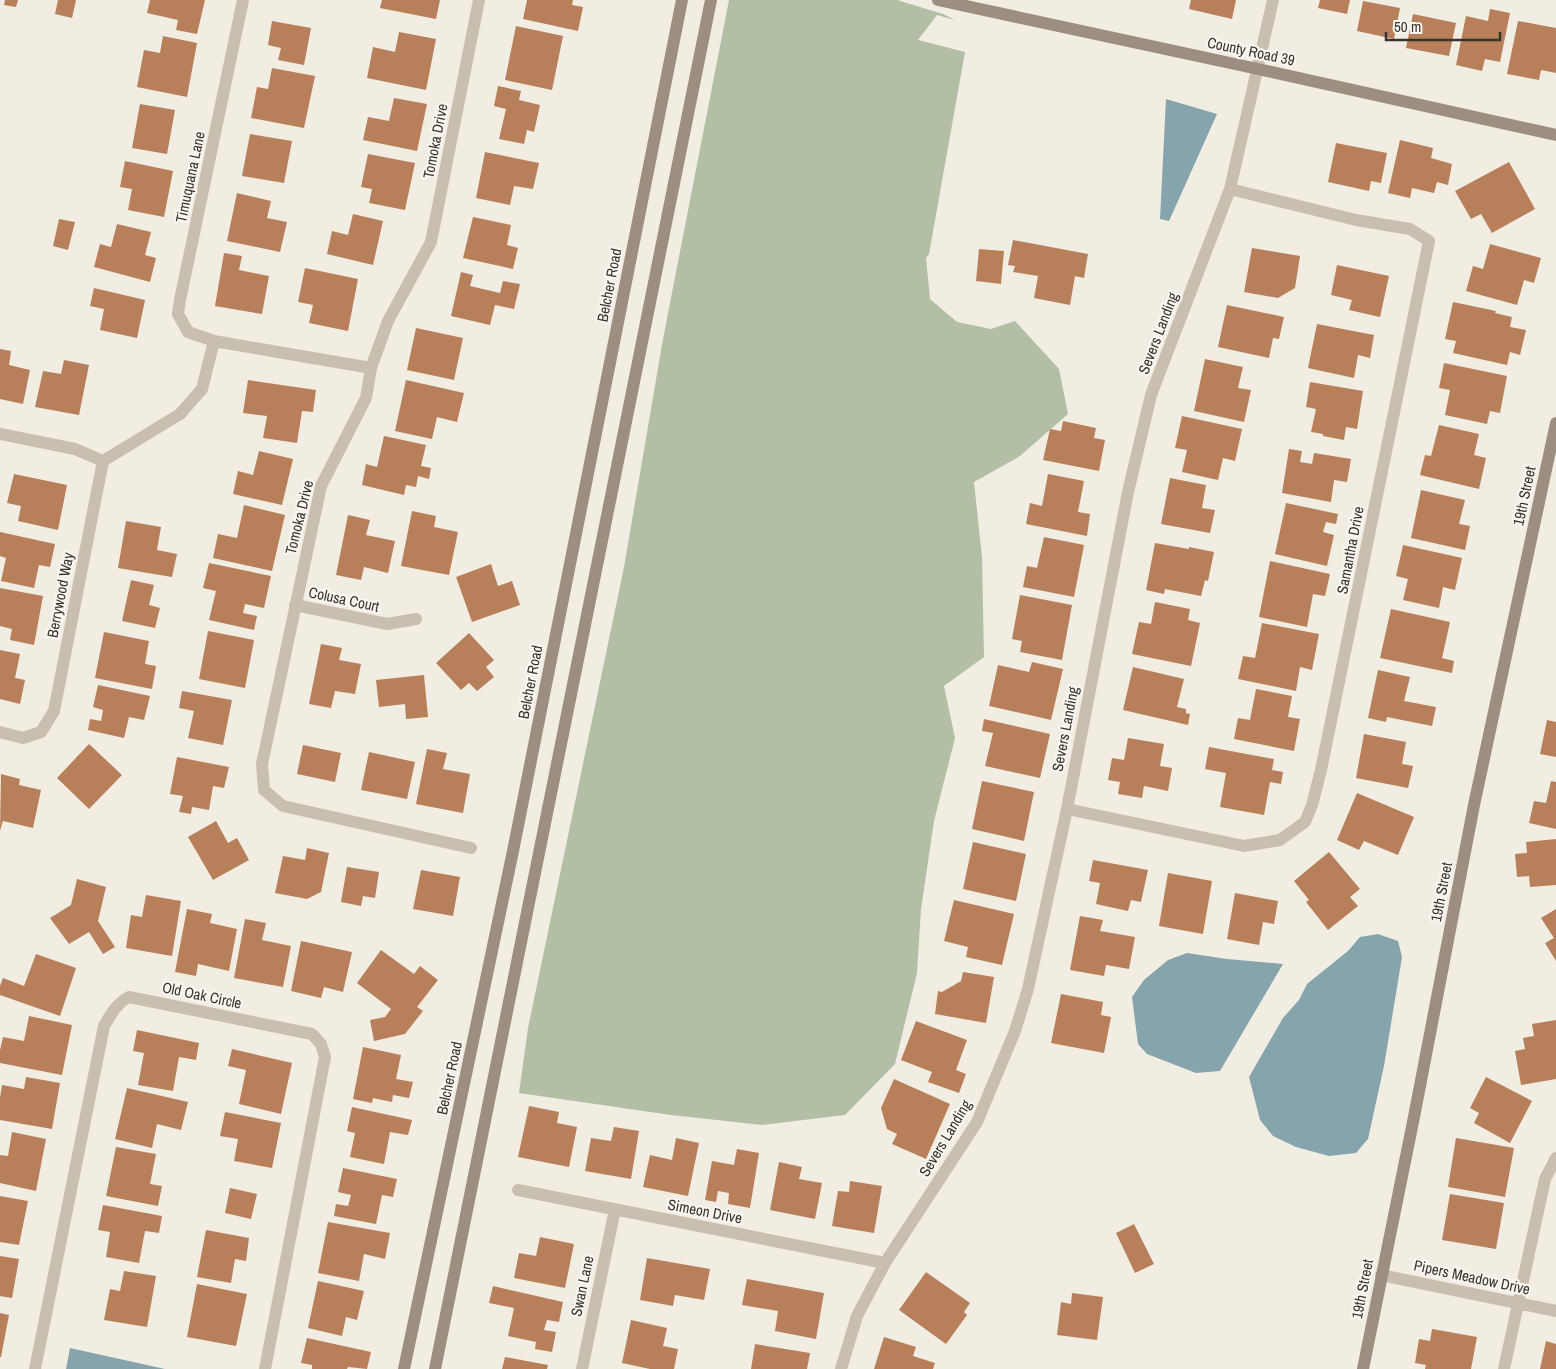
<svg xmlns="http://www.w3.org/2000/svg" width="1556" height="1369" font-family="'Archivo Narrow',sans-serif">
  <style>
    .green { fill: #b2bfa4 }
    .water { fill: #85a4ab }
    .building { fill: #b8805a }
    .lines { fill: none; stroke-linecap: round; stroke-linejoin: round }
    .street { stroke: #c9bfb0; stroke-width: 12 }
    .secondary { stroke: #9c8f81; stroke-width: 12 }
    .labels { text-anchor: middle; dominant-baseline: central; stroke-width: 4.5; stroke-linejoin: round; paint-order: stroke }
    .street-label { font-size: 15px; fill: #39322d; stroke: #f9f6ef }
  </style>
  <rect width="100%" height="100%" fill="#f1ede3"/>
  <path class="green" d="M 729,0 L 897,0 L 943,14 L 955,20 L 937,15 L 918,40 L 965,52 L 929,254 L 926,258 L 930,299 L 957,322 L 991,329 L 1015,321 L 1059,369 L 1068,414 L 1020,456 L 974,482 L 982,557 L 984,657 L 944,686 L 955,738 L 934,821 L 921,909 L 917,973 L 895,1064 L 845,1115 L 762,1125 L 671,1115 L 519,1093 L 528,1028 L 624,567 L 663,339 Z"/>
  <path class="water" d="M 1166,99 L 1217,114 L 1169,221 L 1160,219 Z
    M 1378,934 L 1398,941 L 1402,957 L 1384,1066 L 1368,1139 L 1356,1153 L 1329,1156 L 1296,1147 L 1273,1136 L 1260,1120 L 1249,1077 L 1283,1018 L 1299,1000 L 1307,984 L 1348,951 L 1360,937 Z
    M 1187,953 L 1227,959 L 1283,964 L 1220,1071 L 1196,1073 L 1147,1054 L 1138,1044 L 1132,997 L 1144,980 L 1168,960 Z
    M 70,1348 L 165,1369 L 66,1369 Z"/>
  <path class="building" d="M 5,0 L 18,0 L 16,7 L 4,5 Z
    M 58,0 L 76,0 L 72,18 L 55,14 Z
    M 150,0 L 205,0 L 197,34 L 176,30 L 178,20 L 147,13 Z
    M 382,0 L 440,0 L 436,19 L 380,8 Z
    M 527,0 L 573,0 L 572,5 L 583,7 L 578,31 L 523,19 Z
    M 1191,0 L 1236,0 L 1232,19 L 1189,9 Z
    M 1320,0 L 1350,0 L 1347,14 L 1318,8 Z
    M 1363,1 L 1400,8 L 1394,39 L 1357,31 Z
    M 1490,9 L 1510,13 L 1500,62 L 1485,59 L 1482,71 L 1456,65 L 1466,16 L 1488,21 Z
    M 1413,14 L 1456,23 L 1449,56 L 1406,48 Z
    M 272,21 L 311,28 L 304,65 L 278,60 L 281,48 L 268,45 Z
    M 1518,21 L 1556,28 L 1556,73 L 1541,70 L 1539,80 L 1507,74 Z
    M 516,26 L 563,36 L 552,90 L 505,80 Z
    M 399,32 L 436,39 L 426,90 L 367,78 L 373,47 L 395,52 Z
    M 163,36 L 197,43 L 187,97 L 137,87 L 144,50 L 160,53 Z
    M 272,68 L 315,76 L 304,128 L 251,118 L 257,87 L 268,89 Z
    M 498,86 L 521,91 L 519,100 L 540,105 L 534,132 L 527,130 L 524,144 L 499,139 L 506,109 L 494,106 Z
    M 394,98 L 427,104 L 417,151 L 363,140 L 368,117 L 389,121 Z
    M 140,104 L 175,110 L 167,154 L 132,148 Z
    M 250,134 L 292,141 L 284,183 L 242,176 Z
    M 1400,140 L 1433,148 L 1431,158 L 1452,164 L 1448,185 L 1437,182 L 1434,193 L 1412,188 L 1410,198 L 1388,193 Z
    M 1336,143 L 1387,153 L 1381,183 L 1371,181 L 1369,191 L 1328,182 Z
    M 485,152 L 539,163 L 533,189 L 514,186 L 510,205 L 476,198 Z
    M 368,154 L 415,163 L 405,210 L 369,203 L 372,189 L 361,187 Z
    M 125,161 L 173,171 L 164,217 L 128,210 L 132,189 L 120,187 Z
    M 1509,162 L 1535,209 L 1492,233 L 1481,214 L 1471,219 L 1455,191 Z
    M 237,193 L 271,201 L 267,218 L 287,222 L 280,252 L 227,241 Z
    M 353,214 L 383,221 L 373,265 L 327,254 L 332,231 L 348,235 Z
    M 473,217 L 511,225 L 507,245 L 518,248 L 513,269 L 463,258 Z
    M 59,219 L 75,222 L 68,250 L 53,246 Z
    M 117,224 L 151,232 L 145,255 L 156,258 L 150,282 L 94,267 L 100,244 L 111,247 Z
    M 1013,240 L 1088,254 L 1084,278 L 1075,276 L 1070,305 L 1034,298 L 1038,276 L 1013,272 L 1015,266 L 1008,265 Z
    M 1490,244 L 1541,258 L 1534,283 L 1524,280 L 1517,305 L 1466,291 L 1473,266 L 1483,269 Z
    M 1252,248 L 1300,256 L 1295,288 L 1278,298 L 1244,292 Z
    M 979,249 L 1004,251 L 1001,284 L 976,281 Z
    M 224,253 L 242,256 L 239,270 L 269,276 L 262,314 L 215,306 Z
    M 1337,265 L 1389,276 L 1380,317 L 1349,310 L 1352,300 L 1331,295 Z
    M 305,268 L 358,279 L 348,331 L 309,323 L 313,305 L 298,302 Z
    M 461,272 L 473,275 L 470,286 L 500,293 L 503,281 L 520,284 L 514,309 L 495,305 L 490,325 L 451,316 Z
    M 94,288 L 145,300 L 137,338 L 100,330 L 104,309 L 90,306 Z
    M 1453,302 L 1496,311 L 1495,313 L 1512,317 L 1510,327 L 1526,330 L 1520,355 L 1510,352 L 1507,365 L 1453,353 L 1456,341 L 1445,339 Z
    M 1227,305 L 1284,317 L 1279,339 L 1273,338 L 1269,358 L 1218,347 Z
    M 1317,324 L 1374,335 L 1370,358 L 1358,355 L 1354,378 L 1308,368 Z
    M 416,328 L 463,338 L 454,380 L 407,370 Z
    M 0,349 L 11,351 L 9,365 L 30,370 L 23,404 L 0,399 Z
    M 1205,359 L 1243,367 L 1238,388 L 1251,390 L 1244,422 L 1194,411 Z
    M 64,360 L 89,365 L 79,415 L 35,407 L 43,371 L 61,374 Z
    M 1444,363 L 1507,376 L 1500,413 L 1490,411 L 1487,424 L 1445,415 L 1450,390 L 1439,388 Z
    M 248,380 L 316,390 L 313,412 L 302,411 L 297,443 L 263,438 L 267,416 L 243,413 Z
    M 406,380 L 464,393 L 457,422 L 437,417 L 432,439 L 395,431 Z
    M 1310,382 L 1363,391 L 1357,429 L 1346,427 L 1344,440 L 1323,436 L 1323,434 L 1311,432 L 1316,409 L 1306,407 Z
    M 1182,416 L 1242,429 L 1235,461 L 1223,458 L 1218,480 L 1182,472 L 1187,450 L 1175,448 Z
    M 1063,421 L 1096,428 L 1094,438 L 1105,440 L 1099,471 L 1043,460 L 1050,429 L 1061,431 Z
    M 1439,425 L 1479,434 L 1474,455 L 1486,458 L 1479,489 L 1420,475 L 1425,455 L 1431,456 Z
    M 384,436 L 426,445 L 421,466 L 431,468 L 429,479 L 418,476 L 416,487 L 406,485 L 404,495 L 362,485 L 366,464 L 377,467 Z
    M 1289,449 L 1302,451 L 1300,462 L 1312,464 L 1314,453 L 1351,459 L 1347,482 L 1334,480 L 1331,502 L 1282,493 Z
    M 259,451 L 293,459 L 282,505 L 233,494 L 238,471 L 253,475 Z
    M 14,474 L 67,485 L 58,530 L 18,521 L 21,506 L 7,503 Z
    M 1048,474 L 1084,481 L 1078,512 L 1090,514 L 1087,536 L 1026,524 L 1030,503 L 1042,506 Z
    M 1170,478 L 1206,485 L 1202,508 L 1215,510 L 1210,533 L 1161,524 Z
    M 1421,490 L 1465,500 L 1459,524 L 1470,526 L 1465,550 L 1411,538 Z
    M 1286,503 L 1338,514 L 1336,524 L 1326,522 L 1323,532 L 1334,535 L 1327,566 L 1275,554 Z
    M 244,505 L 285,515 L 272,571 L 213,558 L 218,534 L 237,538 Z
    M 412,511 L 436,516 L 434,527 L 458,532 L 449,575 L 401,566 Z
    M 348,515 L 370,520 L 366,535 L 395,541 L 388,573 L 364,567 L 361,580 L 336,575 Z
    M 126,521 L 161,527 L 157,550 L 177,554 L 172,577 L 118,568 Z
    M 0,532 L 55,544 L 50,567 L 39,565 L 34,588 L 1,581 L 6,558 L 0,556 Z
    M 1044,537 L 1084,545 L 1074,597 L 1023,587 L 1027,566 L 1037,568 Z
    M 1155,543 L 1189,549 L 1189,547 L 1214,552 L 1208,581 L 1205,580 L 1201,596 L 1165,589 L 1164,594 L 1146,590 Z
    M 1403,545 L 1462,558 L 1455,590 L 1443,587 L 1439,608 L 1403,600 L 1408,579 L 1396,576 Z
    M 1270,561 L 1330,574 L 1325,596 L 1313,594 L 1307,627 L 1259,617 Z
    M 209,563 L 271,576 L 264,608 L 245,604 L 243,613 L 257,616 L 254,630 L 209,620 L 216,591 L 203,588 Z
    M 491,564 L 498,586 L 512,581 L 520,605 L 472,622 L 456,577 Z
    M 131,580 L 154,585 L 149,605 L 160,608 L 155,628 L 122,621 Z
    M 0,588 L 43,596 L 34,645 L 10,640 L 12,629 L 0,626 Z
    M 1020,595 L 1072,605 L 1062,660 L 1020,652 L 1022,641 L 1012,639 Z
    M 1155,602 L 1190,609 L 1188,620 L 1200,623 L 1191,666 L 1132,654 L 1139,622 L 1151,624 Z
    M 1391,609 L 1450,622 L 1442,658 L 1454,661 L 1452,673 L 1380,658 Z
    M 1262,623 L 1319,634 L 1312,670 L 1300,667 L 1296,691 L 1238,679 L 1243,656 L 1255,658 Z
    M 208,631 L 254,640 L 245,688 L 199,679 Z
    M 104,632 L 149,641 L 145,664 L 156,666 L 152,689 L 95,678 Z
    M 469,633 L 494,660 L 486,667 L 494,677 L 477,691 L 469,683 L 461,690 L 436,663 Z
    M 321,644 L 342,648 L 339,660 L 361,664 L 355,694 L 335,691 L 331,708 L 309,704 Z
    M 0,650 L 20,654 L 15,678 L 25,680 L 20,704 L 0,699 Z
    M 1032,662 L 1063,669 L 1051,720 L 989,706 L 998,665 L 1029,672 Z
    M 1133,667 L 1184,679 L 1177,707 L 1186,709 L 1186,713 L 1190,714 L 1188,725 L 1123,710 Z
    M 1378,670 L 1410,677 L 1404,701 L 1436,707 L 1432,726 L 1387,717 L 1386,722 L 1368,718 Z
    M 424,675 L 428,717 L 406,719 L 405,704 L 379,707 L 376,680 Z
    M 98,685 L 150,696 L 144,720 L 129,717 L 124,738 L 88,730 L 90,719 L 101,721 L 103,710 L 93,707 Z
    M 1256,689 L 1292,696 L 1288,717 L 1300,719 L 1294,751 L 1234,739 L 1238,718 L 1250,720 Z
    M 182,691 L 232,700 L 223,745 L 188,738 L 194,711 L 179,708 Z
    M 984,719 L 1050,734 L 1040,778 L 985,766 L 993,733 L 982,731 Z
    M 1547,720 L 1556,722 L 1556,757 L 1540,754 Z
    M 1364,734 L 1406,742 L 1402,764 L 1413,766 L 1408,788 L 1356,778 Z
    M 1128,738 L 1164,744 L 1160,766 L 1172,768 L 1168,791 L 1144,786 L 1142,798 L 1118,794 L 1120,782 L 1108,780 L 1112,758 L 1124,760 Z
    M 89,744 L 122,775 L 89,809 L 57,778 Z
    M 303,745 L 341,753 L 335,782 L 297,774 Z
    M 1209,747 L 1274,759 L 1272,770 L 1283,772 L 1281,784 L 1270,782 L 1264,815 L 1220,807 L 1226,773 L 1205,769 Z
    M 427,749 L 447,753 L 443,769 L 470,774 L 463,813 L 416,804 Z
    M 369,752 L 415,762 L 407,799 L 361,790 Z
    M 177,757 L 229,767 L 224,788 L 213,786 L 209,810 L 192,807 L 191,814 L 179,812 L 183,796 L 170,794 Z
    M 1,774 L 20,779 L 19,785 L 41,790 L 33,828 L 3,821 L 0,831 Z
    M 982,781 L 1034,792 L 1024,841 L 972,829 Z
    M 1551,781 L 1556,782 L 1556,829 L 1529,823 L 1534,801 L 1546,803 Z
    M 1357,793 L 1414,817 L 1398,855 L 1364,841 L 1359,850 L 1337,840 Z
    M 216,821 L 228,843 L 237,838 L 249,860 L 213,880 L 188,837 Z
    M 1556,839 L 1556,885 L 1530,887 L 1529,876 L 1517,877 L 1515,854 L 1527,853 L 1526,842 Z
    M 973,842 L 1026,854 L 1016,901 L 963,889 Z
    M 307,848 L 329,853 L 321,892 L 307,899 L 275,893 L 283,856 L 305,860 Z
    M 1329,852 L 1360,889 L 1350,897 L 1358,906 L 1328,930 L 1306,902 L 1309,900 L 1294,881 Z
    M 1093,860 L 1148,870 L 1141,902 L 1131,900 L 1128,911 L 1096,904 L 1100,883 L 1089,881 Z
    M 347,867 L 379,872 L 375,898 L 363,896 L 361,906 L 341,902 Z
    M 421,870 L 460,877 L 453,916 L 413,909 Z
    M 1168,873 L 1212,881 L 1203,934 L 1159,926 Z
    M 77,879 L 106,887 L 98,921 L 115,947 L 103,954 L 89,932 L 69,944 L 50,918 L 71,905 Z
    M 1235,893 L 1278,901 L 1274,924 L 1263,922 L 1259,945 L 1227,939 Z
    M 146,895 L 181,901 L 172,956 L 126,948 L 131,915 L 142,917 Z
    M 954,900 L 1014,914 L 1002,965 L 966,957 L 968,947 L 944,941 Z
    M 187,909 L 212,914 L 210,923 L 237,929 L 229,971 L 198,964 L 196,976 L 175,972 Z
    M 1556,909 L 1556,961 L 1545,943 L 1554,938 L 1541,918 Z
    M 1080,916 L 1103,920 L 1100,931 L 1135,937 L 1129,969 L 1106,965 L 1104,976 L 1070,970 Z
    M 245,919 L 266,923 L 262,940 L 291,946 L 283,987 L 234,978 Z
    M 301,941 L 352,952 L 343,992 L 324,987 L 321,998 L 291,991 Z
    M 381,950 L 414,974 L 420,966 L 438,980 L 417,1007 L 423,1011 L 405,1034 L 374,1041 L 370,1020 L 385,1017 L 391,1009 L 357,983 Z
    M 36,954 L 76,968 L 60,1016 L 0,995 L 0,986 L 3,978 L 24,986 Z
    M 963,972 L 994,977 L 986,1023 L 935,1014 L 938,991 L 942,992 L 961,981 Z
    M 1061,994 L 1103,1002 L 1101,1015 L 1111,1017 L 1104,1053 L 1051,1043 Z
    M 29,1016 L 72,1025 L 62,1075 L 0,1063 L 0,1050 L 3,1037 L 24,1041 Z
    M 1556,1020 L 1556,1079 L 1521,1085 L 1515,1051 L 1525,1049 L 1523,1038 L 1534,1036 L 1532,1024 Z
    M 916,1021 L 967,1040 L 956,1070 L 966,1074 L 959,1093 L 928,1082 L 932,1072 L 901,1060 Z
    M 137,1030 L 199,1043 L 196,1060 L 179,1057 L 173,1091 L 138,1085 L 144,1053 L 133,1051 Z
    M 363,1047 L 401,1055 L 396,1079 L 413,1082 L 409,1098 L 393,1095 L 392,1102 L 373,1098 L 372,1103 L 353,1099 Z
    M 232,1049 L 292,1063 L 281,1114 L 239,1104 L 246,1070 L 228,1066 Z
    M 26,1077 L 60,1083 L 52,1129 L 0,1120 L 0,1098 L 2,1085 L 24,1089 Z
    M 1486,1077 L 1532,1101 L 1510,1143 L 1474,1123 L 1479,1113 L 1470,1108 Z
    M 894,1079 L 950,1104 L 926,1159 L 892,1144 L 897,1134 L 887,1129 L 881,1108 Z
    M 127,1088 L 188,1102 L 181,1130 L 157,1124 L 152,1148 L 115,1139 Z
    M 529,1106 L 559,1112 L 557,1123 L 577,1127 L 569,1167 L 518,1157 Z
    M 352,1107 L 412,1120 L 408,1135 L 390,1132 L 384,1164 L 350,1157 L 355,1133 L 347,1131 Z
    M 225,1112 L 281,1123 L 272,1168 L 234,1161 L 238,1139 L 220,1136 Z
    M 614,1127 L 639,1131 L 631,1179 L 585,1171 L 591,1138 L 611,1141 Z
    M 12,1132 L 46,1139 L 36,1191 L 0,1183 L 0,1155 L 8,1156 Z
    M 676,1138 L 699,1143 L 688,1196 L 643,1187 L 650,1155 L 672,1160 Z
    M 1456,1138 L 1514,1148 L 1505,1197 L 1448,1187 Z
    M 116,1147 L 156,1154 L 150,1184 L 162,1186 L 158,1206 L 106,1196 Z
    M 737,1149 L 759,1153 L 750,1208 L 728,1204 L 729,1193 L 718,1191 L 716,1202 L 705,1200 L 712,1161 L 734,1165 Z
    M 779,1162 L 802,1167 L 799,1179 L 822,1183 L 815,1219 L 770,1210 Z
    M 343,1168 L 397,1179 L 393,1197 L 382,1195 L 376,1224 L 334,1216 L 336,1204 L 348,1206 L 351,1195 L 338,1192 Z
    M 850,1181 L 882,1186 L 874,1233 L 832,1226 L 838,1191 L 849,1192 Z
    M 230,1188 L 257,1194 L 251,1219 L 225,1213 Z
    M 1450,1194 L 1504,1203 L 1496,1249 L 1442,1240 Z
    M 0,1196 L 28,1201 L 19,1245 L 0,1242 Z
    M 103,1205 L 162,1216 L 159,1233 L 145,1231 L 139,1263 L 106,1257 L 110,1232 L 98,1230 Z
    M 328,1222 L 390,1233 L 385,1259 L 364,1254 L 359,1281 L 318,1273 Z
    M 1134,1224 L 1154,1264 L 1135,1273 L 1116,1233 Z
    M 206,1230 L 249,1238 L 246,1261 L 235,1259 L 231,1283 L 197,1277 Z
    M 540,1237 L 574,1244 L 565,1288 L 514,1278 L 519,1253 L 536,1256 Z
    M 0,1256 L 19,1259 L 12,1298 L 0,1296 Z
    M 647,1258 L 710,1269 L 704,1300 L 675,1295 L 673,1306 L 640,1300 Z
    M 124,1271 L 156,1276 L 147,1327 L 104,1320 L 110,1289 L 120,1291 Z
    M 926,1272 L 970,1303 L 964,1312 L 967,1315 L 946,1344 L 899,1310 Z
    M 747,1279 L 824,1293 L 816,1339 L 775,1331 L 778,1311 L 742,1305 Z
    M 318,1281 L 364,1291 L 357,1320 L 346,1317 L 342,1336 L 308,1328 Z
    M 197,1284 L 247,1294 L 236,1346 L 187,1337 Z
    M 493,1286 L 563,1302 L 559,1322 L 547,1320 L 544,1330 L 556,1332 L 552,1352 L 535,1349 L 536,1342 L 508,1336 L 514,1308 L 489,1303 Z
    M 1072,1293 L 1103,1297 L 1097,1340 L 1057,1335 L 1061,1302 L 1071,1304 Z
    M 0,1313 L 9,1315 L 1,1357 L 0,1357 Z
    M 631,1320 L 667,1328 L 663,1346 L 678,1349 L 674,1369 L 650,1369 L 622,1363 Z
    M 1432,1329 L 1477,1337 L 1471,1369 L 1425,1369 L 1426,1365 L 1415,1363 L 1419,1339 L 1430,1341 Z
    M 884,1337 L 916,1347 L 913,1356 L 935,1363 L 933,1369 L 874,1369 Z
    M 307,1338 L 371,1352 L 367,1369 L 348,1367 L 347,1369 L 312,1369 L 312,1365 L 301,1363 Z
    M 1546,1341 L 1556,1344 L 1556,1369 L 1540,1369 Z
    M 755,1344 L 810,1353 L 807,1369 L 751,1369 Z
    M 505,1357 L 548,1365 L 547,1369 L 502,1369 Z"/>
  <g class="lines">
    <path class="street" d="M 243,0 L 180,300 L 178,314 L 188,332 L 214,341 L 371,368
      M 0,434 L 75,449 L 103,461 L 180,414 L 202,389 L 214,341
      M 295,605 L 387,624 L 416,619
      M 0,732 L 23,738 L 41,732 L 54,711 L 103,461
      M 1067,809 L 1244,846 L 1280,840 L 1305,822 L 1312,805 L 1321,770 L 1429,241 L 1410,229 L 1356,220 L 1230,189
      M 471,848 L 283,806 L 264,790 L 262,764 L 321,486 L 366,398 L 371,368 L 388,321 L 431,242 L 479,0
      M 518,1190 L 885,1263
      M 1381,1275 L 1556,1311
      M 35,1369 L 104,1026 C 111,1014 117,1003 129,997 L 312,1034 L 321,1044 L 325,1057 L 265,1369
      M 582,1369 L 615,1209
      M 841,1369 L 857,1316 L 885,1263 L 977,1122 L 1015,1031 L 1028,989 L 1067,809 L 1128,492 L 1151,395 L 1230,189 L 1273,0
      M 1504,1369 L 1545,1179 L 1556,1158"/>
    <path class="secondary" d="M 938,0 L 1258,69 L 1556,135
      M 404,1369 L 513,851 L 682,0
      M 435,1369 L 711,0
      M 1363,1369 L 1414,1117 L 1474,805 L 1556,423"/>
  </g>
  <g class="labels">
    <g class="street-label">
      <text transform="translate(1251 51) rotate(12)">County Road 39</text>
      <text transform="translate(435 141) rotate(-79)">Tomoka Drive</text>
      <text transform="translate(190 177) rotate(-78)">Timuquana Lane</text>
      <text transform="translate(609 285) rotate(-79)">Belcher Road</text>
      <text transform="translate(1158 333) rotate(-69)">Severs Landing</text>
      <text transform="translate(1524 496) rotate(-78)">19th Street</text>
      <text transform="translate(299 517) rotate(-76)">Tomoka Drive</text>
      <text transform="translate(1350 550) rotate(-79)">Samantha Drive</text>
      <text transform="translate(60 595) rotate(-79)">Berrywood Way</text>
      <text transform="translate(344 599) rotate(12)">Colusa Court</text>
      <text transform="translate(530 682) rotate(-79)">Belcher Road</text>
      <text transform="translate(1065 729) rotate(-79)">Severs Landing</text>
      <text transform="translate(1441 892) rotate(-79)">19th Street</text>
      <text transform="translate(202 995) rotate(12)">Old Oak Circle</text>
      <text transform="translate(449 1078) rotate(-78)">Belcher Road</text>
      <text transform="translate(945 1138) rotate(-59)">Severs Landing</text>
      <text transform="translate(705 1211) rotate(11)">Simeon Drive</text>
      <text transform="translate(1472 1277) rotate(12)">Pipers Meadow Drive</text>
      <text transform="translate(582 1286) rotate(-78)">Swan Lane</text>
      <text transform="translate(1362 1289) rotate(-79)">19th Street</text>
    </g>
  </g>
  <path d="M1386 32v8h114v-8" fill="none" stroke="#39322d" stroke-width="2.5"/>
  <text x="1394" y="32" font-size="15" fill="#39322d" stroke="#f9f6ef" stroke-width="4" paint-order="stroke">50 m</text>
</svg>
